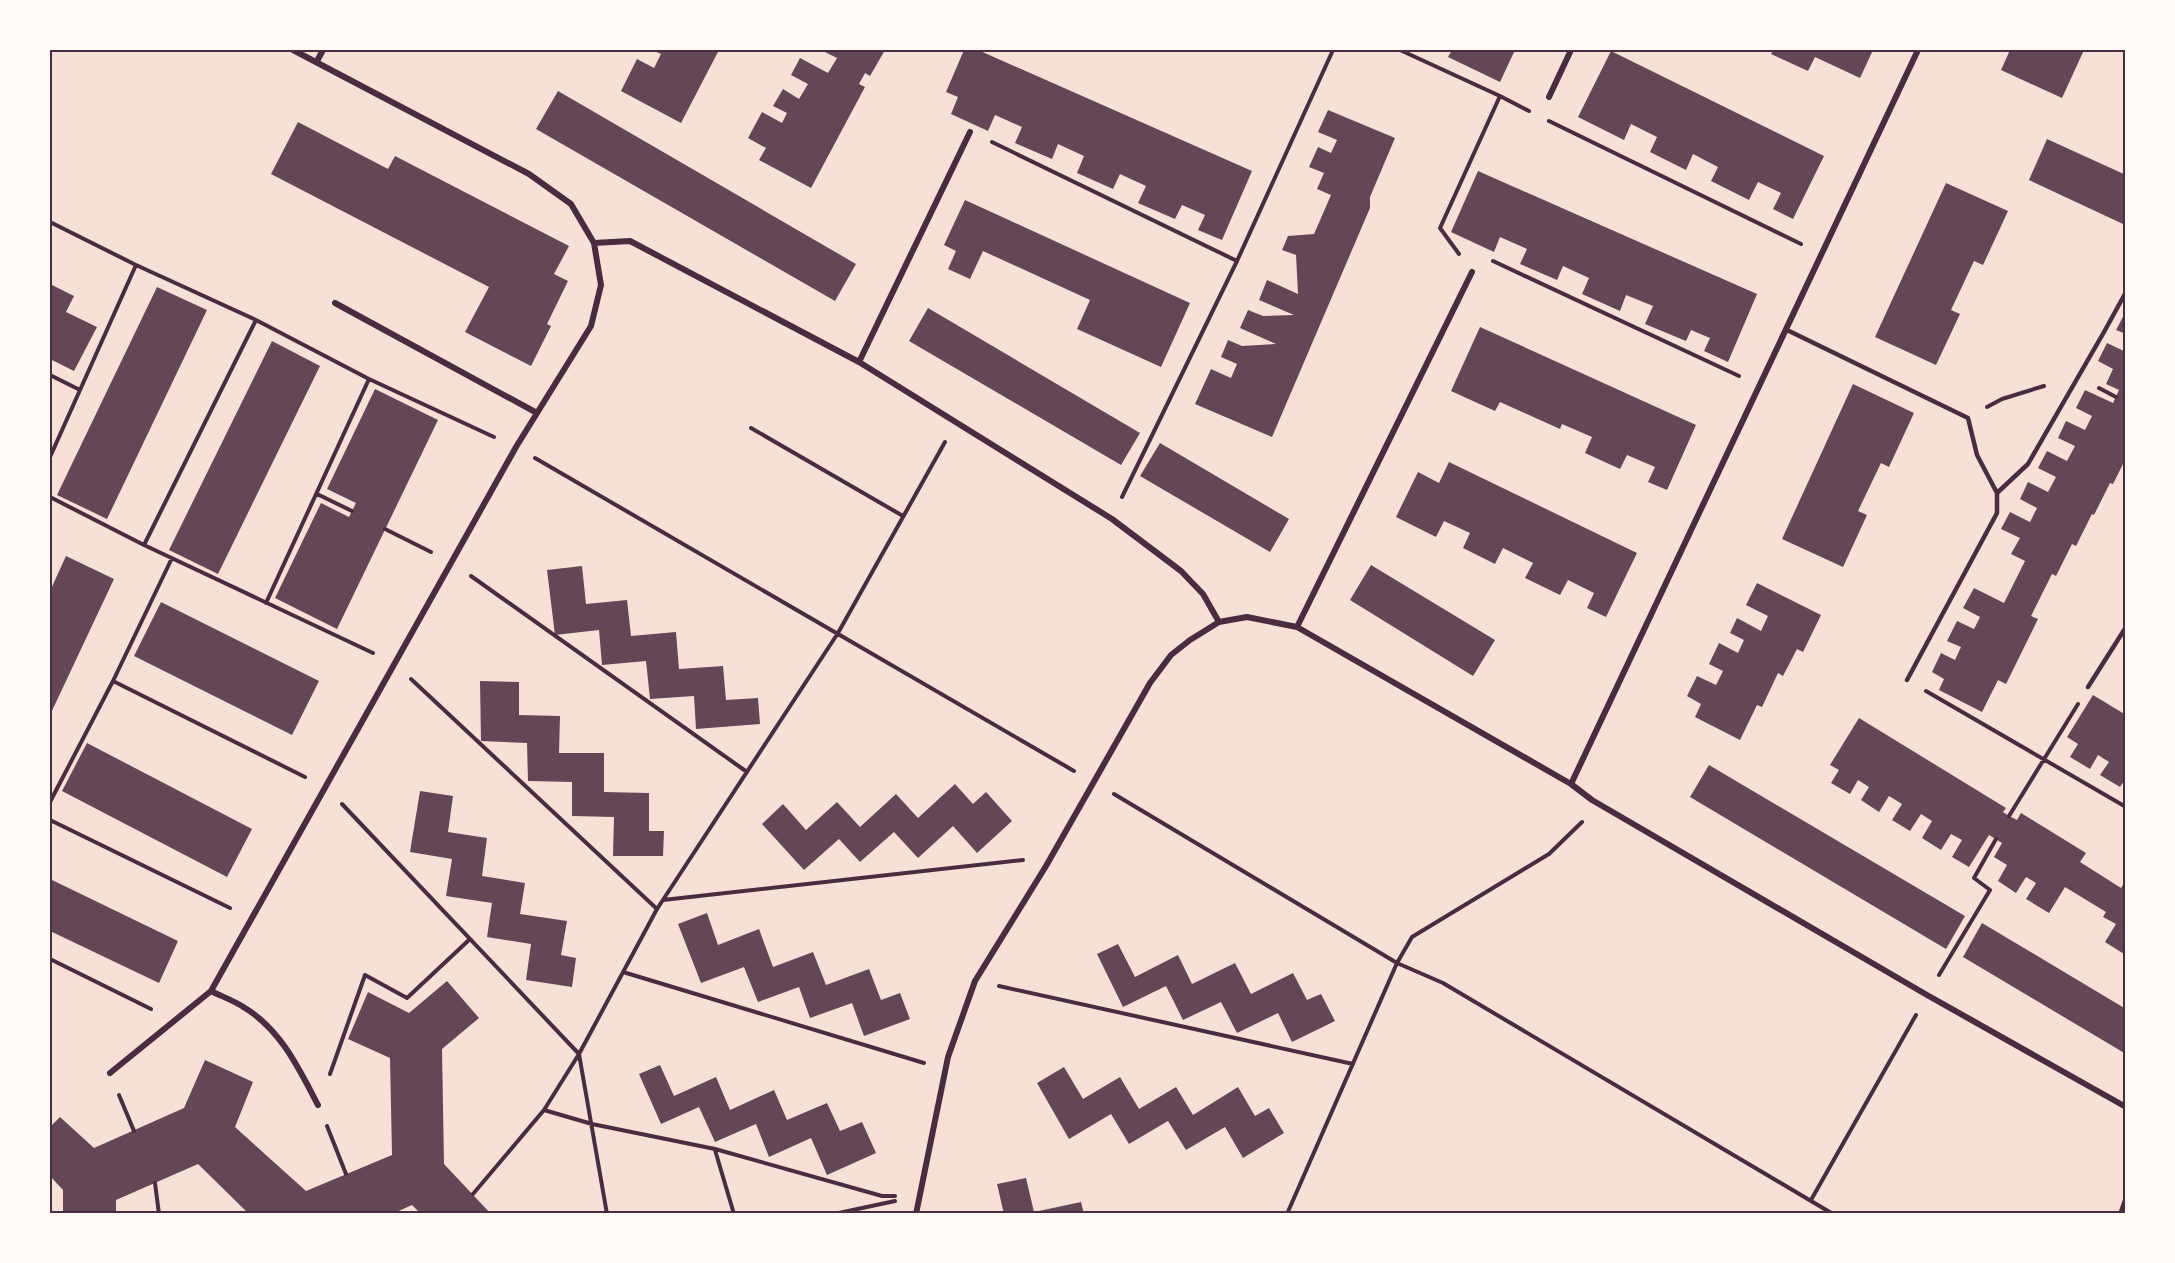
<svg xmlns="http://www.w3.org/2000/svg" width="2175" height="1263" font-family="Lato,sans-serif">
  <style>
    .building { fill: #644757 }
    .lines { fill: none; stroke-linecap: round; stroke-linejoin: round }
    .path { stroke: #4a2c40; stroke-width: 4 }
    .service { stroke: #4a2c40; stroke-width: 4.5 }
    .minor { stroke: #4a2c40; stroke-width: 6 }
    .neatline { fill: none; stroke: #4a2c40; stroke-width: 2 }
  </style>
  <rect width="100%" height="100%" fill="#f7e1d7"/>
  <path class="building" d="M 652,50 L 719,50 L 681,123 L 621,91 L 637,59 L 654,68 L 661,54 Z
    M 821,50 L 885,50 L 870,76 L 865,73 L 859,84 L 865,87 L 811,188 L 759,160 L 766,148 L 748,138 L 762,112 L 782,123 L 787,113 L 773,106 L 783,89 L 799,99 L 808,84 L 791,75 L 800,58 L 828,73 L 837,58 Z
    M 964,50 L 978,50 L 1252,171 L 1222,240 L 1198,230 L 1205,215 L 1182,205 L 1175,219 L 1138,203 L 1146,186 L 1120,174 L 1113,189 L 1077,173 L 1084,156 L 1058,144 L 1052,159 L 1015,143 L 1022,127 L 995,115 L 988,131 L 951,114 L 958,97 L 946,92 Z
    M 1452,50 L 1515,50 L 1500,82 L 1448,57 Z
    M 1773,50 L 1873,50 L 1860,78 L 1815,57 L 1808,71 L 1771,54 Z
    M 2010,50 L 2084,50 L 2062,98 L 2001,70 Z
    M 1611,51 L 1824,156 L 1793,219 L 1773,209 L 1781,193 L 1758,182 L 1749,200 L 1711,181 L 1718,167 L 1693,154 L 1686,170 L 1650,152 L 1657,137 L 1631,124 L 1624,140 L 1578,117 Z
    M 558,91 L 856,264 L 835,301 L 536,129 Z
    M 1328,110 L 1395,138 L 1370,197 L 1370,208 L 1272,437 L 1195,404 L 1211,369 L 1231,378 L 1237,364 L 1221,357 L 1228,340 L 1242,346 L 1276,344 L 1240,328 L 1248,310 L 1263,316 L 1294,315 L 1259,300 L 1267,280 L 1298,294 L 1296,255 L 1282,250 L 1288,236 L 1314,234 L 1331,195 L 1317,189 L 1324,173 L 1309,167 L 1318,147 L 1331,153 L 1337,140 L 1318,132 Z
    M 298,122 L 388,169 L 395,156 L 569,246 L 554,274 L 568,281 L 547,324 L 551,326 L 531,366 L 465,332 L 489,287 L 271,174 Z
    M 2047,139 L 2126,175 L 2126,218 L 2123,224 L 2029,180 Z
    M 1478,171 L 1757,294 L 1728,362 L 1704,351 L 1710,338 L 1691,330 L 1686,341 L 1645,324 L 1653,306 L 1626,295 L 1620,311 L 1582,294 L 1589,278 L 1563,266 L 1557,280 L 1520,264 L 1527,249 L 1500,237 L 1494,252 L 1451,232 Z
    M 1946,183 L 2008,211 L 1983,265 L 1974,261 L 1951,310 L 1960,314 L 1936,365 L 1875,337 Z
    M 965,200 L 1190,303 L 1161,367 L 1077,329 L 1090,300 L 983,251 L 970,279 L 948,269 L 956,251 L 944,245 Z
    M 50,284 L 74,296 L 66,312 L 97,327 L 74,371 L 50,359 Z
    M 157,287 L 207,310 L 107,519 L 57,495 Z
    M 928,308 L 1140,433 L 1121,465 L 909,341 Z
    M 2126,311 L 2126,334 L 2116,330 Z
    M 1480,327 L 1696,425 L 1667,490 L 1648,482 L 1655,467 L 1627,455 L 1620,469 L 1585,453 L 1592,437 L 1562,424 L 1560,429 L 1500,402 L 1495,411 L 1451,391 Z
    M 272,341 L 320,366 L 218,574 L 169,550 Z
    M 2107,343 L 2126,352 L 2126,458 L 2113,484 L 2110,483 L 2094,515 L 2092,514 L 2076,546 L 2072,544 L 2056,576 L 2052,574 L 2031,616 L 2038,619 L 2006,684 L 1998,680 L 1982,712 L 1939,690 L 1944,679 L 1932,672 L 1941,653 L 1955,660 L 1961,647 L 1947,641 L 1957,621 L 1974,629 L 1980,617 L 1963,608 L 1974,588 L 2004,603 L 2025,561 L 2011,554 L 2020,538 L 2001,529 L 2010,512 L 2030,522 L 2037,508 L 2020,499 L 2028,482 L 2048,492 L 2056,477 L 2038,468 L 2047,451 L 2067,461 L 2075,446 L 2058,438 L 2066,421 L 2085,430 L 2092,416 L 2076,408 L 2085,390 L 2113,403 L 2119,390 L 2106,384 L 2113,369 L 2098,361 Z
    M 1853,384 L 1914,413 L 1889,467 L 1881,463 L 1858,511 L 1867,515 L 1843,567 L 1782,539 Z
    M 375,389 L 438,420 L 337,629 L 275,598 L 321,503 L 349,517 L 356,503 L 327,489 Z
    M 1160,443 L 1289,519 L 1270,552 L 1140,476 Z
    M 1449,462 L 1637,553 L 1606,617 L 1587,608 L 1594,593 L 1568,580 L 1560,595 L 1525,578 L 1533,563 L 1503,548 L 1495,564 L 1463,548 L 1470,533 L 1444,521 L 1436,537 L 1396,517 L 1418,472 L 1439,483 Z
    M 66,556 L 114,579 L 50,715 L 50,591 Z
    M 1371,565 L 1495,640 L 1473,676 L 1350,600 Z
    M 582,566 L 586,604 L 627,600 L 631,636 L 676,632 L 679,669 L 723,666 L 726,700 L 758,698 L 760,724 L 696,729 L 694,696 L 650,699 L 646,661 L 602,665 L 599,630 L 555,635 L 547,570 Z
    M 1757,583 L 1821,615 L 1803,652 L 1797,649 L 1783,676 L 1778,673 L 1762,707 L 1757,705 L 1740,740 L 1695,717 L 1701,704 L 1687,696 L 1697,676 L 1716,685 L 1723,671 L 1709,664 L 1719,643 L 1738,653 L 1744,640 L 1730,633 L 1737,618 L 1761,631 L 1768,616 L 1746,605 Z
    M 161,602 L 319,681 L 292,735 L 134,656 Z
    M 480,681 L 519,682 L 519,715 L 560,716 L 559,753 L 604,753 L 604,792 L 649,793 L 649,831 L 664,831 L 663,856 L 613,856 L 614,817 L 572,816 L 572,782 L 528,781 L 527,743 L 481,741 Z
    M 2093,695 L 2126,715 L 2126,778 L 2120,787 L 2100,775 L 2109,762 L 2098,755 L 2090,769 L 2070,757 L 2078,744 L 2067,737 Z
    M 1859,718 L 2006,808 L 2003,812 L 2009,816 L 2017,820 L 2021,813 L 2086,853 L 2080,862 L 2121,888 L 2126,880 L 2126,951 L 2124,954 L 2105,942 L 2116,924 L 2103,917 L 2106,912 L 2065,887 L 2049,913 L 2026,899 L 2036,883 L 2026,877 L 2016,893 L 1998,881 L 2007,865 L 1994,857 L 2002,843 L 1989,835 L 1969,867 L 1952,857 L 1962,840 L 1951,834 L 1941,850 L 1922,838 L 1932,821 L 1921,814 L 1910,831 L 1892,820 L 1902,804 L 1889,796 L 1879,812 L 1861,800 L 1869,787 L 1858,780 L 1850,794 L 1831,783 L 1839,770 L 1830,765 Z
    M 87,743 L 252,829 L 227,877 L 62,791 Z
    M 1709,765 L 1965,916 L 1946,949 L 1690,797 Z
    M 955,784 L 973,804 L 986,792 L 1012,821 L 977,853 L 953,826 L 918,858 L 894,832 L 860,862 L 839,839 L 804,870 L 762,824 L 783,804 L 806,830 L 837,802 L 860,827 L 896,794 L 918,818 Z
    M 420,791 L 453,796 L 448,832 L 487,838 L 482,876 L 525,883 L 520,914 L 567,921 L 561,955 L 576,958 L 572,987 L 526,980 L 531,944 L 487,937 L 492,903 L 446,896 L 452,859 L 410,852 Z
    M 50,879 L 178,941 L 159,983 L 50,931 Z
    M 707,913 L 718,945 L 759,929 L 773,967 L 813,952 L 826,985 L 869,969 L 881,1000 L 900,993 L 910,1019 L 864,1036 L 852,1003 L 810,1018 L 799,987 L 758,1002 L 744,967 L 701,983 L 678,924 Z
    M 1982,923 L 2126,1009 L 2126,1054 L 1963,957 Z
    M 1118,944 L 1135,977 L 1178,955 L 1192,984 L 1235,963 L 1251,994 L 1293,973 L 1307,1000 L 1321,994 L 1335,1021 L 1292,1042 L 1278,1013 L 1237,1033 L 1221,1002 L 1183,1020 L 1166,986 L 1123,1007 L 1097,954 Z
    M 447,981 L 479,1018 L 442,1049 L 444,1164 L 491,1214 L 421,1214 L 412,1205 L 392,1214 L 249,1214 L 198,1164 L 116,1200 L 116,1214 L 63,1214 L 63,1190 L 50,1176 L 50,1127 L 60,1117 L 94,1148 L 184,1108 L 205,1060 L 253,1082 L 235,1127 L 306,1191 L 392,1155 L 390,1058 L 348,1039 L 368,992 L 409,1013 Z
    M 660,1065 L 674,1096 L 716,1077 L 730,1110 L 774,1090 L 787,1120 L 827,1103 L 840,1131 L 862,1122 L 876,1153 L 827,1175 L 811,1138 L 769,1157 L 756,1124 L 715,1142 L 699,1107 L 661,1124 L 639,1074 Z
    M 1064,1067 L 1083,1099 L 1120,1077 L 1139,1109 L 1176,1087 L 1193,1115 L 1238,1087 L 1255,1116 L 1269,1108 L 1284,1133 L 1243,1158 L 1225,1127 L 1186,1150 L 1168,1121 L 1129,1144 L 1111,1114 L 1069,1139 L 1037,1083 Z
    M 1026,1178 L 1034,1212 L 1081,1202 L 1084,1214 L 1004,1214 L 997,1184 Z"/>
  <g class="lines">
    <path class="path" d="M 1400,50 L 1500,96 L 1440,228 L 1459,254
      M 1500,96 L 1529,111
      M 1549,121 L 1801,244
      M 992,142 L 1237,261
      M 50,222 L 136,265 L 256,320 L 369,379 L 494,437
      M 1493,261 L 1739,376
      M 50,375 L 80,390
      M 2099,388 L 2116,397
      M 1987,407 L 2002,399 L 2044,386
      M 751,428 L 903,516
      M 50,457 L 136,265
      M 535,458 L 1074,771
      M 317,494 L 352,511
      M 50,497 L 144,545 L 373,653
      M 1122,497 L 1237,261 L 1333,50
      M 385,529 L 431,552
      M 144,545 L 256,320
      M 471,576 L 747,772
      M 266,603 L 369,379
      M 411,679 L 657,909 L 579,1054 L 544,1110 L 473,1194
      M 113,681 L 305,777
      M 1926,691 L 2126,807
      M 1114,794 L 1397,963 L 1443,983 L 1833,1214
      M 50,802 L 113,681 L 172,558
      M 342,804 L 579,1054 L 607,1214
      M 2009,816 L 2078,704
      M 50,820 L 230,908
      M 663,900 L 1023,860
      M 657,909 L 838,633 L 945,442
      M 50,959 L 151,1009
      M 623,972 L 924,1063
      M 1939,975 L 1990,890 L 1974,878 L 1996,839
      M 999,986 L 1353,1064
      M 330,1074 L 365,975 L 407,998 L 470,939
      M 119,1095 L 134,1131
      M 544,1110 L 592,1124 L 715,1149 L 882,1196 L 895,1196
      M 327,1126 L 346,1174
      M 715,1150 L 734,1214
      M 155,1183 L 159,1214
      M 1811,1200 L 1916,1015
      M 834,1214 L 895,1201
      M 1287,1214 L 1397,963 L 1412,937 L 1549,854 L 1582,822
      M 2120,1214 L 2126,1197"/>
    <path class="service" d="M 1787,330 L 1968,418 L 1977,455 L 1997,493 L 1997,513 L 1907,680
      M 1997,493 L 2028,464 L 2104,332 L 2126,292
      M 2088,687 L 2126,627"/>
    <path class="minor" d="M 293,50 L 529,174 L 571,204 L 594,243 L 630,241 L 859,362 L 1112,519 L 1181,571 L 1203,594 L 1219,622 L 1247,617 L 1297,627 L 1571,784 L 1592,800 L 1927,995 L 2126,1107
      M 317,61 L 323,50
      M 1549,97 L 1571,50
      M 335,303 L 537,413
      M 859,362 L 970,132
      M 1297,627 L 1472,272
      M 1571,784 L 1918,50
      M 211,991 C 223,997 235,1001 245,1008 C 281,1030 299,1069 318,1105
      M 110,1073 L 211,991 L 516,447 L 591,326 L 601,285 L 594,243
      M 916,1214 L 948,1057 L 975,981 L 1046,866 L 1150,683 L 1171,655 L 1190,640 L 1219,622"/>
  </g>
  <rect width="2175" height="1263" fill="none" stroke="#fffaf5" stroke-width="102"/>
  <rect x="51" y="51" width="2073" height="1161" class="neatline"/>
</svg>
